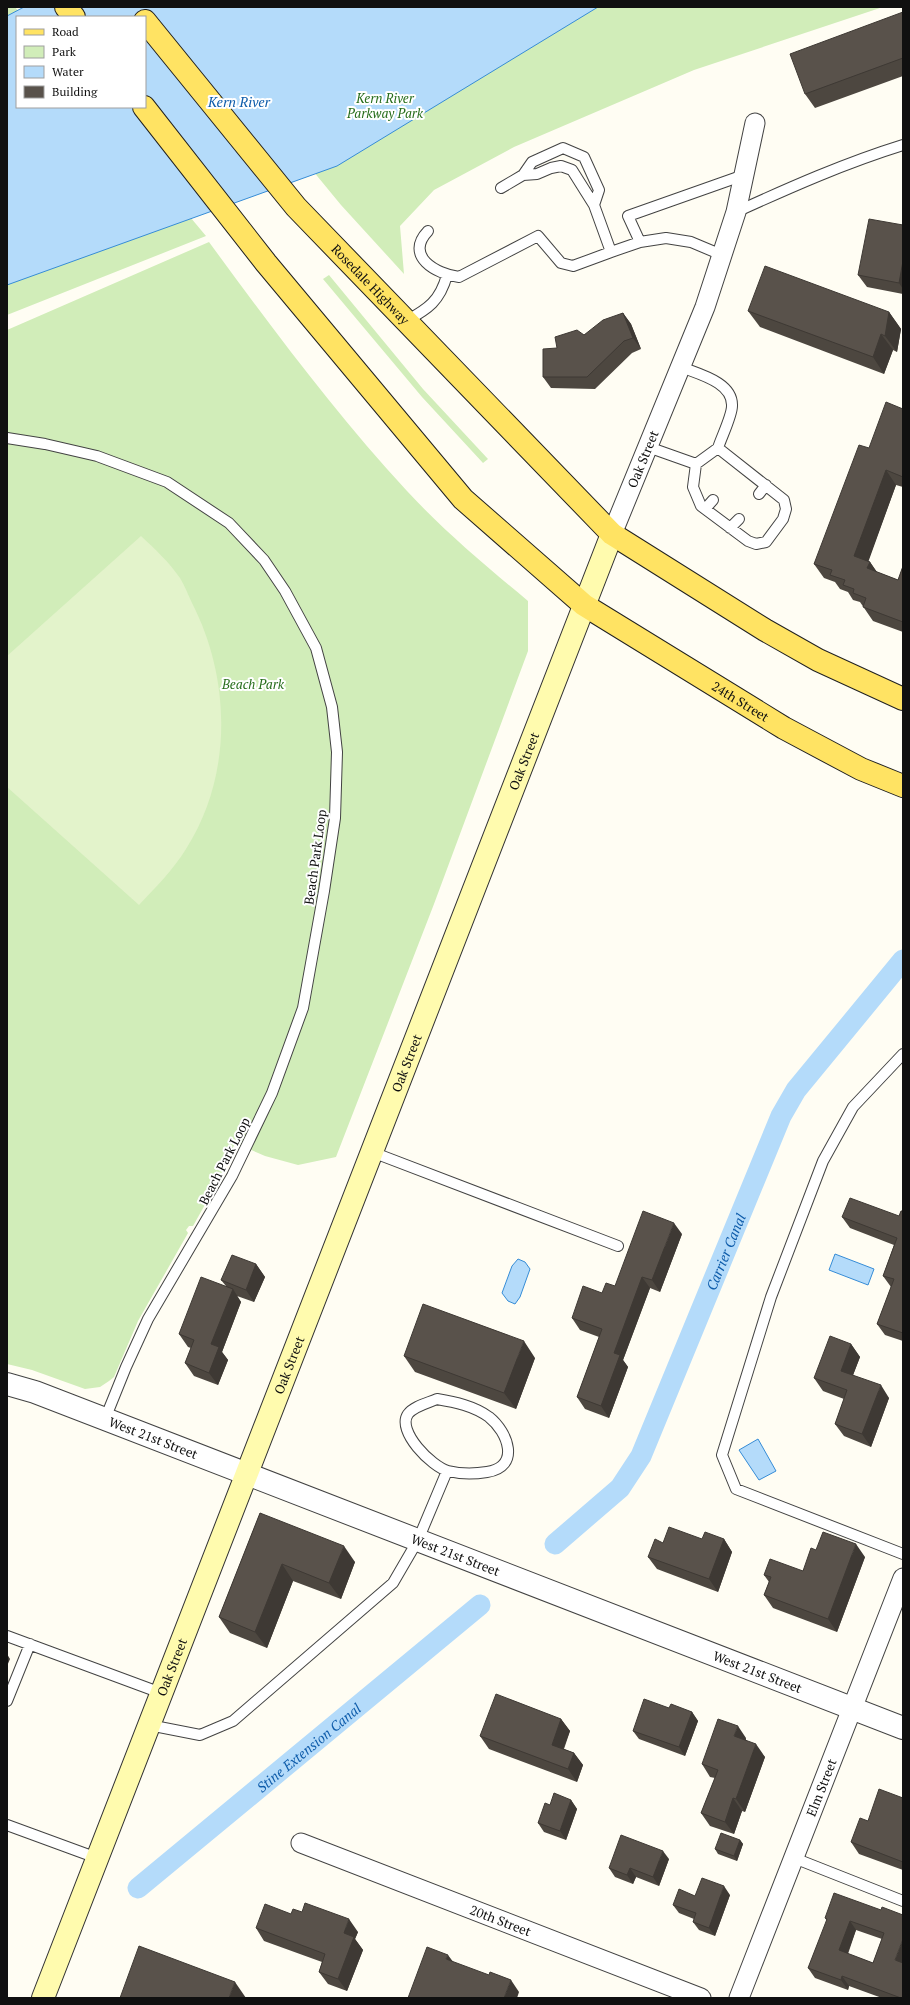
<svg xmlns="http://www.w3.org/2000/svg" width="910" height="2005" font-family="'PT Serif',serif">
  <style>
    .green { fill: #d1edb9 }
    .pitch { fill: #e3f3cb }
    .water { fill: #b4dbfa; stroke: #368cd6; fill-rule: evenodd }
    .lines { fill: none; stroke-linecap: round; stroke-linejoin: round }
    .canal { stroke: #b4dbfa; stroke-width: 21 }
    .service-casing { stroke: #434343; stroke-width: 12 }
    .minor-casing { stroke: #434343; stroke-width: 21 }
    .tertiary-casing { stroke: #434343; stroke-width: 24 }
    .secondary-casing { stroke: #323232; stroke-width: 24 }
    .primary-casing { stroke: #212121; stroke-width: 24 }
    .service { stroke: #fff; stroke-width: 10 }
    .minor { stroke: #fff; stroke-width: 19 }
    .tertiary { stroke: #fff; stroke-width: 22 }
    .secondary { stroke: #fffbae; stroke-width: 22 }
    .primary { stroke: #ffe363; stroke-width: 22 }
    .wall { fill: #4d4740; fill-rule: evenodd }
    .shaded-wall { fill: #3e3934 }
    .building { fill: #59524b; stroke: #3e3934; fill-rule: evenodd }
    .labels { text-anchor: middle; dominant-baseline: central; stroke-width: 4; stroke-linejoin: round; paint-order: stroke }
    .park-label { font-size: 13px; font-style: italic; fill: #266d1b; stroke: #fff }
    .street-label { font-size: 13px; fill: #101010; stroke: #fff }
    .water-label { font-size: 14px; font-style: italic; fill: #0f5dab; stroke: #fff }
  </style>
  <rect width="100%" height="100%" fill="#fffdf3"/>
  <path class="green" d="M 7,7 L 15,7 L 23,17 L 17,17 L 17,107 L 98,107 L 206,236 L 7,315 Z
    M 178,7 L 883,7 L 694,70 L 514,147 L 434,190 L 400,226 L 404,274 L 341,205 Z
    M 209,242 C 272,328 335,413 407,491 C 444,531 487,567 528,601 L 528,651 L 434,904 L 336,1157 L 298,1165 L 265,1156 L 235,1143 L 216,1185 L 193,1226 L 189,1226 L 186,1230 L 188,1233 L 138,1321 L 114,1377 L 109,1381 L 100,1387 L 85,1389 L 32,1370 L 7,1364 L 7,330 Z
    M 329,275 L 423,389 L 488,459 L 483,463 L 422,397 L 323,279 Z"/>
  <path class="pitch" d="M 141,536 C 155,549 169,562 180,578 C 185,586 188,595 192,603 C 231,679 233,775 186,849 C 173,870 156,887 139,905 L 7,787 L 7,656 Z"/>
  <path class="water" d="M 24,7 L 598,7 L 337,166 L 7,285 L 7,16 ZM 17,17 L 145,17 L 145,107 L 17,107 Z
    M 835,1254 L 874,1269 L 868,1285 L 829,1270 Z
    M 518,1259 L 525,1262 L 530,1269 L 520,1297 L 515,1304 L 508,1301 L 502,1293 L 512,1266 Z
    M 758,1439 L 776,1471 L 759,1480 L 739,1450 Z"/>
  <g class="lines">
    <g class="canal">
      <path id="s1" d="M 555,1544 L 620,1488 L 641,1456 L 781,1116 L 796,1090 L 903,960"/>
      <path id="s2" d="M 138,1888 L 480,1605"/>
    </g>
    <defs>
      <path id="service" d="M 501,188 L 523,175
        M 594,205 L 572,170 L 561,166 L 551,168 L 537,174 L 523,175 L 532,162 L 563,148 L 584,157 L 599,190 L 594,205 L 611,252 L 640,242
        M 736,212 C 791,187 845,163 903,145
        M 428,231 C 404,256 436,274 459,277 L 538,236 L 561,263 L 573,266 L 611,252
        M 722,255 L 691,242 L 666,238 L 640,242 L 628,216 L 744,175
        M 406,321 C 428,309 440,301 447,275
        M 681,367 C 698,374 733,382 732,406 C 732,416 721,438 718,448
        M 7,438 L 45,444 L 97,456 L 167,482 L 229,523 L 264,560 L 285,591 L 316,648 L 332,707 L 337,752 L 335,818 L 324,891 L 303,1008 L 272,1093 L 232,1176 L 148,1319 L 126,1367 L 105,1419
        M 648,447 L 696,464
        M 718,448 L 784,500 L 786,509 L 783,519 L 766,542 L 756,544 L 748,541 L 701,506 L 693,487 L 696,464 Z
        M 759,494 L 766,485
        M 705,509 L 713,500
        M 730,528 L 739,519
        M 903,1054 L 853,1107 L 823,1161 L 771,1297 L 722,1455 L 736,1489 L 903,1554
        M 372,1152 L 618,1246
        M 437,1399 C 455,1402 474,1406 489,1417 C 508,1432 521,1467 487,1472 C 475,1474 460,1474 448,1471 C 432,1467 396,1431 408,1414 C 414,1406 428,1403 437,1399 Z
        M 7,1636 L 161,1693
        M 7,1701 L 30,1644
        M 149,1725 L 200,1735 L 233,1721 L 393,1583 L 418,1540 L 447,1471
        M 7,1825 L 97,1858
        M 794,1858 L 903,1901"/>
      <g id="minor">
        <path id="s3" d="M 612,534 L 705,307 L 736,212 L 755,123"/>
        <path id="s4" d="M 301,1843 L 701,1998"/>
        <path id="s5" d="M 739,1998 L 903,1578"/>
      </g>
      <g id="tertiary">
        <path id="s6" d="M 7,1384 L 35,1392 L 105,1419 L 903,1728"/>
      </g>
      <g id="secondary">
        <path id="s7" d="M 43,1998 L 612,534"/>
      </g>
      <g id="primary">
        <path d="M 66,7 L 74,17"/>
        <path id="s8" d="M 145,21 L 296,207 L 612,534 L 765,630 L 818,660 L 903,699"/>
        <path id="s9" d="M 144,107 L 266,263 L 463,499 L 584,605 L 784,728 L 861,769 L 903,786"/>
      </g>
    </defs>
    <use href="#service" class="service-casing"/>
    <use href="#minor" class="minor-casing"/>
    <use href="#tertiary" class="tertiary-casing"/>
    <use href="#secondary" class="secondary-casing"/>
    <use href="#primary" class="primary-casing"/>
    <use href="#service" class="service"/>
    <use href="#minor" class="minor"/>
    <use href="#tertiary" class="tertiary"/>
    <use href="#secondary" class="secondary"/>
    <use href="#primary" class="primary"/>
  </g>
  <path class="wall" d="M 903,12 L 903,76 L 815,108 L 805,94 Z
    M 903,225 L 903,294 L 867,287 L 858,275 Z
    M 748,311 L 889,312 L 901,329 L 897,352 L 893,350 L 884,374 L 760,327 Z
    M 623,313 L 631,324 L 641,349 L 632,353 L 595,389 L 551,388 L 543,377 L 557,348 L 584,335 Z
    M 903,409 L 903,487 L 896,485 L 868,561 L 870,562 L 877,572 L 898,580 L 903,566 L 903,632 L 873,621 L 860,602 L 853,600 L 848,592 L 840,589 L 835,582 L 824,578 L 814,564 Z
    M 903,1211 L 903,1341 L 885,1335 L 877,1324 L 891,1287 L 883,1276 L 894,1245 L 850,1228 L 842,1217 L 899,1216 Z
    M 682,1234 L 660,1292 L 650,1288 L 623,1360 L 628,1367 L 609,1418 L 585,1409 L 577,1397 L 599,1337 L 580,1330 L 572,1318 L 602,1293 L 615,1286 Z
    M 256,1264 L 265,1277 L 254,1302 L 237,1296 L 241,1302 L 222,1352 L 228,1360 L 218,1385 L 194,1376 L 185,1363 L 191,1348 L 188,1347 L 179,1334 L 226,1286 L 221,1280 Z
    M 851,1344 L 860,1357 L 853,1375 L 889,1398 L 871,1447 L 844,1436 L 835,1424 L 844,1399 L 823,1391 L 814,1378 Z
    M 404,1356 L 535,1358 L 516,1409 L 415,1372 Z
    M 260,1513 L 355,1562 L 341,1599 L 293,1581 L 267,1648 L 230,1633 L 219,1617 Z
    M 702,1539 L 724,1539 L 732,1552 L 718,1592 L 657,1569 L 648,1557 L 663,1543 Z
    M 816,1550 L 865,1557 L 837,1632 L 773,1608 L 764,1595 L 769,1582 L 764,1575 L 803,1571 Z
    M 669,1708 L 692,1712 L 698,1721 L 685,1756 L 639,1739 L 633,1731 Z
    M 561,1719 L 570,1731 L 564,1749 L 574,1753 L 583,1765 L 577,1782 L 489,1749 L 480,1736 Z
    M 746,1738 L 746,1740 L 765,1757 L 745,1812 L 742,1811 L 734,1834 L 710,1826 L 701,1813 L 715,1778 L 710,1777 L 702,1764 Z
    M 903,1798 L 903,1870 L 859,1854 L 851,1842 L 868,1821 Z
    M 571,1800 L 577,1809 L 566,1840 L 544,1832 L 538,1823 L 550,1805 Z
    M 740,1840 L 743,1844 L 737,1861 L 718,1854 L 715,1849 Z
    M 669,1859 L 659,1886 L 636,1877 L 633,1884 L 615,1877 L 609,1868 Z
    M 730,1895 L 715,1936 L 699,1930 L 693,1922 L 694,1919 L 679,1913 L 673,1905 L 695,1896 Z
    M 881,1910 L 903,1998 L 882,1998 L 849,1986 L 848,1990 L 815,1978 L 808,1968 L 827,1921 L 825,1918 ZM 856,1930 L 882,1939 L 873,1963 L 848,1954 Z
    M 291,1914 L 358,1932 L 355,1939 L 363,1950 L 347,1991 L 328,1984 L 319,1972 L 322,1962 L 264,1941 L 256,1928 Z"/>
  <path class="shaded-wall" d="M 903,261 L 903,289 L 899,283 Z
    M 889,312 L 901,329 L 897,352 L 885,336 Z
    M 623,313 L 631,324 L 641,349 L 633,338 Z
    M 881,334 L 893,350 L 884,374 L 873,357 Z
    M 886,470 L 896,485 L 865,571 L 854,556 Z
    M 870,562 L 880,577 L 867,568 Z
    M 674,1223 L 682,1234 L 660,1292 L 652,1280 Z
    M 256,1264 L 265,1277 L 254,1302 L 246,1290 Z
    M 642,1277 L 650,1288 L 623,1360 L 628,1367 L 609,1418 L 601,1406 L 614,1353 Z
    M 233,1289 L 241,1302 L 222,1352 L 228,1360 L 218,1385 L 209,1373 L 211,1344 Z
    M 524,1341 L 535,1358 L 516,1409 L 504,1393 Z
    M 851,1344 L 860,1357 L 850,1383 L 841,1371 Z
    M 881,1385 L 889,1398 L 871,1447 L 862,1434 Z
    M 724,1539 L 732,1552 L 718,1592 L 709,1579 Z
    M 856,1544 L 865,1557 L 837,1632 L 828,1619 Z
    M 344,1546 L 355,1562 L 341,1599 L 329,1583 Z
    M 282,1564 L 293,1581 L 267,1648 L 255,1632 Z
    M 7,1654 L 10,1659 L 7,1666 Z
    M 692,1712 L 698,1721 L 685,1756 L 679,1747 Z
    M 561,1719 L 570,1731 L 560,1757 L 552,1745 Z
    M 738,1726 L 746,1738 L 742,1749 L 734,1736 Z
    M 756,1744 L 765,1757 L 745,1812 L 736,1799 Z
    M 574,1753 L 583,1765 L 577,1782 L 568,1769 Z
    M 733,1798 L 742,1811 L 734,1834 L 725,1822 Z
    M 571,1800 L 577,1809 L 566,1840 L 560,1831 Z
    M 740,1840 L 743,1844 L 737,1861 L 734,1856 Z
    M 663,1851 L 669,1859 L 659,1886 L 653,1877 Z
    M 630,1868 L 636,1877 L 633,1884 L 627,1875 Z
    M 724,1886 L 730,1895 L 715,1936 L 709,1928 Z
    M 349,1919 L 358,1932 L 355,1939 L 363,1950 L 347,1991 L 338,1979 L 344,1933 Z
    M 850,1921 L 856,1930 L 845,1960 L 839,1950 Z
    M 903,1939 L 903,1967 L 895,1960 Z
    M 448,1955 L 457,1967 L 446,1959 Z
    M 842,1976 L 849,1986 L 848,1990 L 841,1980 Z
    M 511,1980 L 519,1992 L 517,1998 L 504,1998 Z
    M 235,1982 L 246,1998 L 229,1998 Z"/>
  <path class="building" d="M 903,12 L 903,58 L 805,94 L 790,54 Z
    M 869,219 L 903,225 L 903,261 L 899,283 L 858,275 Z
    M 765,266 L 889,312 L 885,336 L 881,334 L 873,357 L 748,311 Z
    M 623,313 L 633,338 L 624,341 L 587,377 L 543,377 L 543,349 L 557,348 L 555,337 L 577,330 L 584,335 L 603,320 Z
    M 886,402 L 903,409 L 903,477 L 886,470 L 854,556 L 870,562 L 867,568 L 898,580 L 903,566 L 903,622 L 863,607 L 866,598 L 853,593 L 854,589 L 843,585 L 845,580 L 830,575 L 832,570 L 814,564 L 859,445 L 869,448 Z
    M 850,1198 L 899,1216 L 901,1211 L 903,1211 L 903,1333 L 877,1324 L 894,1279 L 883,1276 L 897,1238 L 842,1217 Z
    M 643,1211 L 674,1223 L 652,1280 L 642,1277 L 614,1353 L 620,1355 L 601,1406 L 577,1397 L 602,1329 L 572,1318 L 583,1286 L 602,1293 L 606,1283 L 615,1286 Z
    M 232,1255 L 256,1264 L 246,1290 L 221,1280 Z
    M 201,1277 L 233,1289 L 211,1344 L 219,1347 L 209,1373 L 185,1363 L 194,1340 L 179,1334 Z
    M 423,1304 L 524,1341 L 504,1393 L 404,1356 Z
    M 830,1336 L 851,1344 L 841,1371 L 881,1385 L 862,1434 L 835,1424 L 847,1390 L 814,1378 Z
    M 260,1513 L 344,1546 L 329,1583 L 282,1564 L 255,1632 L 219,1617 Z
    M 669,1527 L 702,1539 L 705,1532 L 724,1539 L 709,1579 L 648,1557 L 655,1539 L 663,1543 Z
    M 823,1532 L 856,1544 L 828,1619 L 764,1595 L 771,1577 L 764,1575 L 770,1559 L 803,1571 L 811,1548 L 816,1550 Z
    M 496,1694 L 561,1719 L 552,1745 L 574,1753 L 568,1769 L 480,1736 Z
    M 644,1699 L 669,1708 L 671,1704 L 692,1712 L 679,1747 L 633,1731 Z
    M 718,1719 L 738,1726 L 734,1736 L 756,1744 L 736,1799 L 733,1798 L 725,1822 L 701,1813 L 718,1770 L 702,1764 Z
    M 879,1789 L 903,1798 L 903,1862 L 851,1842 L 860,1818 L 868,1821 Z
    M 554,1793 L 571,1800 L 560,1831 L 538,1823 L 545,1803 L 550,1805 Z
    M 721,1833 L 740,1840 L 734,1856 L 715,1849 Z
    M 621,1835 L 663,1851 L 653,1877 L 630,1868 L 627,1875 L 609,1868 Z
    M 702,1878 L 724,1886 L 709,1928 L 693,1922 L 696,1913 L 673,1905 L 679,1889 L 695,1896 Z
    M 834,1893 L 881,1910 L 882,1907 L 903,1915 L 903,1939 L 895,1960 L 903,1963 L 903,1998 L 901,1998 L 842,1976 L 841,1980 L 808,1968 L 827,1919 L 825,1918 ZM 850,1921 L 884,1933 L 873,1963 L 839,1950 Z
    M 305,1903 L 349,1919 L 344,1933 L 354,1937 L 338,1979 L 319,1972 L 325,1954 L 256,1928 L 265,1904 L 291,1914 L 293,1909 L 302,1912 Z
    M 139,1946 L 235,1982 L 229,1998 L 120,1998 Z
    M 427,1947 L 448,1955 L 446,1959 L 489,1975 L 490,1972 L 511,1980 L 504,1998 L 408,1998 Z"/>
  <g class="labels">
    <g class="park-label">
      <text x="385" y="98">Kern River<tspan x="385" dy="15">Parkway Park</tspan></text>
      <text x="253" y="684">Beach Park</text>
    </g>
    <g class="street-label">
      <text stroke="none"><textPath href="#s8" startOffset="347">Rosedale Highway</textPath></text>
      <text stroke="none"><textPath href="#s3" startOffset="81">Oak Street</textPath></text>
      <text stroke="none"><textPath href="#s9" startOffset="850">24th Street</textPath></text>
      <text stroke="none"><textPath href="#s7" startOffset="1327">Oak Street</textPath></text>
      <text transform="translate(315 857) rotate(-82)">Beach Park Loop</text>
      <text stroke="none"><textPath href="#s7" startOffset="1003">Oak Street</textPath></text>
      <text transform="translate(224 1161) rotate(-63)">Beach Park Loop</text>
      <text stroke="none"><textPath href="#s7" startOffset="679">Oak Street</textPath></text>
      <text stroke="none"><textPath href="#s6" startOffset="156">West 21st Street</textPath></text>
      <text stroke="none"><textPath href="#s6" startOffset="480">West 21st Street</textPath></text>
      <text stroke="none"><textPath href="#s7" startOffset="355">Oak Street</textPath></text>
      <text stroke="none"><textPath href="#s6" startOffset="804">West 21st Street</textPath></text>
      <text stroke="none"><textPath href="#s5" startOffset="226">Elm Street</textPath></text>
      <text stroke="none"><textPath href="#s4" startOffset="214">20th Street</textPath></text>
    </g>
    <g class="water-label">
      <text x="239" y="101">Kern River</text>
      <text stroke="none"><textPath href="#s1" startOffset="345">Carrier Canal</textPath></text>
      <text stroke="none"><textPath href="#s2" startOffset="221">Stine Extension Canal</textPath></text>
    </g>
  </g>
  <rect width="910" height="2005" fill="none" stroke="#101010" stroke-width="16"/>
  <rect x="16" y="16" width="130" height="92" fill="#ffffff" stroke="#9f9f9f"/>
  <rect x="24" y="29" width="20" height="6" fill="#ffe363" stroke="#9f9f9f"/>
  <text x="52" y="36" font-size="12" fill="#101010">Road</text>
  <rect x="24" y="46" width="20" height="12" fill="#d1edb9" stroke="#9f9f9f"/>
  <text x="52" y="56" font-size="12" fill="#101010">Park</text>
  <rect x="24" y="66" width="20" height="12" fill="#b4dbfa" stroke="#9f9f9f"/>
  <text x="52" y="76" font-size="12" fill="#101010">Water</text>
  <rect x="24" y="86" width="20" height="12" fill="#59524b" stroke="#9f9f9f"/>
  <text x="52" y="96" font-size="12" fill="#101010">Building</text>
</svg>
